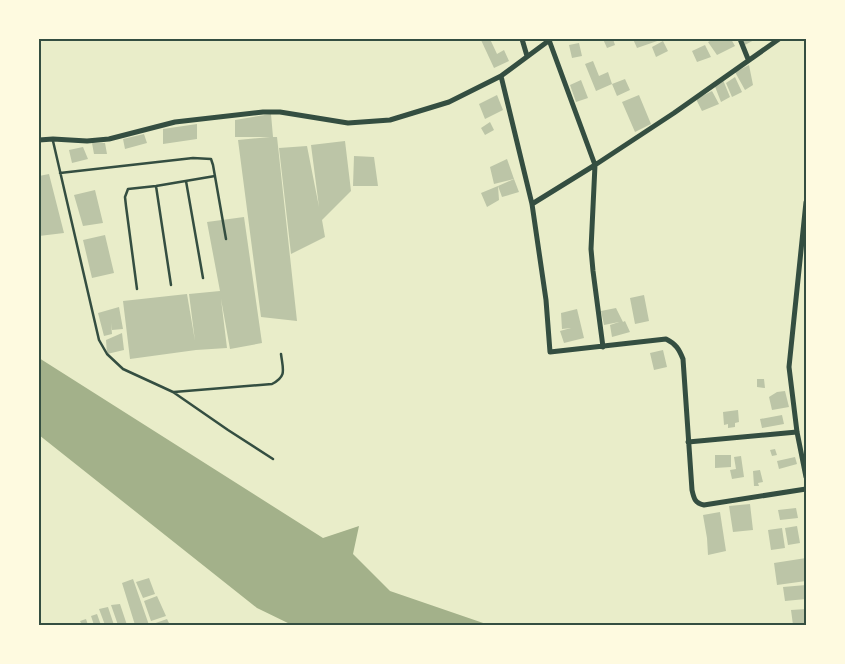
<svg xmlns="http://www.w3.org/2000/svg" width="845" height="664" font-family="Spectral,serif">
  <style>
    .water { fill: #a3b18a }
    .building { fill: #bcc5a7 }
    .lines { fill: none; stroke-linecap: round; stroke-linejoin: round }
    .service { stroke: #344e41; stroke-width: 2.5 }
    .minor { stroke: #344e41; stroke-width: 5 }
    .neatline { fill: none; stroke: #344e41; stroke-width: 2 }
  </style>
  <rect width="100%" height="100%" fill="#e9edc9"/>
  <path class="water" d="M 39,358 L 323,538 L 359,526 L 353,554 L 390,591 L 489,625 L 292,625 L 257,608 L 39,435 Z"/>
  <path class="building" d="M 485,39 L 490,39 L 497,54 L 504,50 L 509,61 L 494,68 L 481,40 Z
    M 603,39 L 613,39 L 615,45 L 607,48 Z
    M 633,39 L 663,39 L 637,48 Z
    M 714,39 L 731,39 L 735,46 L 717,55 L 708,42 Z
    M 742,39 L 753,39 L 754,40 L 745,45 Z
    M 663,41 L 668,51 L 656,57 L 652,47 Z
    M 579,43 L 582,56 L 572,58 L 569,45 Z
    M 705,45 L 711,57 L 697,62 L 692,51 Z
    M 593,61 L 599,76 L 608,72 L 612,84 L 596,91 L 585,64 Z
    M 749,65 L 753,85 L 745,90 L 735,72 Z
    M 735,77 L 742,92 L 732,97 L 726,83 Z
    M 625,79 L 630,90 L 617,96 L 612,84 Z
    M 581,80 L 588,98 L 576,102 L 570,85 Z
    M 723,80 L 730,97 L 721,102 L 714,84 Z
    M 712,91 L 719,104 L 702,111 L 696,99 Z
    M 497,95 L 503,110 L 485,119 L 479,104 Z
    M 639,95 L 651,124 L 635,132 L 622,102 Z
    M 271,114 L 273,137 L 277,137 L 297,321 L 261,317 L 238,140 L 270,137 L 235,137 L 235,120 Z
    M 490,122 L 494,130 L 485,135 L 481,128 Z
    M 197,124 L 197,139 L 163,144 L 163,129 Z
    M 144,134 L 147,143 L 125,149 L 123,139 Z
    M 345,141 L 351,191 L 322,220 L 325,237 L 291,254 L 279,148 L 307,146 L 319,207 L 311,145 Z
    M 92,143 L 105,143 L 107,154 L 94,154 Z
    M 83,147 L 88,159 L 72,163 L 69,150 Z
    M 354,156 L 374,157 L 378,186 L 353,186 Z
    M 507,159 L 514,179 L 494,184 L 490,167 Z
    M 49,174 L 64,233 L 39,236 L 39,176 Z
    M 514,179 L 519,192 L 502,197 L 498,186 Z
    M 498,186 L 499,200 L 487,207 L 481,193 Z
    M 95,190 L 103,223 L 83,226 L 74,195 Z
    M 244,217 L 262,343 L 230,349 L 221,299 L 227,348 L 196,350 L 130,359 L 123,301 L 187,294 L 195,341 L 189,294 L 220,291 L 207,222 Z
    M 105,235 L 114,273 L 92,278 L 83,240 Z
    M 644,295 L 649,321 L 635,324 L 630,298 Z
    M 119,307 L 123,329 L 112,330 L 111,323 L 112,334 L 104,336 L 98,313 Z
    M 616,308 L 623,322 L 625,321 L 630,332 L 612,337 L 610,325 L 619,322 L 604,325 L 601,311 Z
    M 577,309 L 584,338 L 564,343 L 560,331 L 571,328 L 562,329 L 561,313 Z
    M 122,333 L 124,350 L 107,354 L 106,340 Z
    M 663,350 L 667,367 L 654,370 L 650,353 Z
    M 757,379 L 764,379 L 765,388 L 757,387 Z
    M 785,391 L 789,407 L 772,410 L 769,397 L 777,392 Z
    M 738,410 L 739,422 L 735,423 L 735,427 L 728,428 L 728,424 L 724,425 L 723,412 Z
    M 782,415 L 784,424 L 762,428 L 760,419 Z
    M 775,449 L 777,455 L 772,456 L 770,450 Z
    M 715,455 L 731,455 L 731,467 L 715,468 Z
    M 741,456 L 744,477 L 732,479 L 730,470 L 736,469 L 734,457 Z
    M 795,457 L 797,464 L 779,469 L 777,461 Z
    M 760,470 L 763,482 L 758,483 L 759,486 L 754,486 L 753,471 Z
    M 750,504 L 753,530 L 733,532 L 729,506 Z
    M 796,508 L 798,518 L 780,520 L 778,510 Z
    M 720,512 L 726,551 L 708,555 L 707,538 L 703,515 Z
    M 797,526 L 800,543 L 788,545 L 785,528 Z
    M 782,528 L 785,548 L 771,550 L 768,530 Z
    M 806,558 L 806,581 L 777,585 L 774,563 Z
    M 149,578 L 155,594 L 143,598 L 136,582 Z
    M 133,579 L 149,625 L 135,625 L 122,583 Z
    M 806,585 L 806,599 L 785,601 L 783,587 Z
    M 157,596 L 166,616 L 151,621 L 144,601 Z
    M 120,604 L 127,625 L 118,625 L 111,605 Z
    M 108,607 L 114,625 L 105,625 L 99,609 Z
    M 806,609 L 806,624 L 793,625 L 791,610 Z
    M 97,614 L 101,625 L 94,625 L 91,616 Z
    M 86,619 L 88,625 L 82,625 L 80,621 Z
    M 167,619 L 170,625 L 150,625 Z"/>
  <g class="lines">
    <path class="service" d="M 53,141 L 99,340 L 107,354 L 123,369 L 173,392 L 228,430 L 273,459
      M 60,173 L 193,158 L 211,159 L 213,165 L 226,239
      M 186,181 L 203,278
      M 156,186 L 171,285
      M 137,289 L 126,206 L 125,197 L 128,189 L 156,186 L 215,176
      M 174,392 L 272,384 C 287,376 283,370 281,354"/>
    <path class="minor" d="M 522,39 L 527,56
      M 740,39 L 748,59
      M 549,40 L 595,165 L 591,249 L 593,271 L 603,347
      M 501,76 L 532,204 L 546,300 L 550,352 L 666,339 C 676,344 679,349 683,359 L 692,490 C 694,499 695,503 704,505 L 806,489
      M 39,140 L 53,139 L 87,141 L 109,139 L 175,122 L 263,112 L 280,112 L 348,123 L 390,120 L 449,102 L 501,76 L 551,39
      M 806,202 L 789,367 L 797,432 L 806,477
      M 532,204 L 595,165 L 674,113 L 779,39
      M 688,442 L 797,432"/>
  </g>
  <rect width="845" height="664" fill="none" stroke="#fefae0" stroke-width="80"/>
  <rect x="40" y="40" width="765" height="584" class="neatline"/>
</svg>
